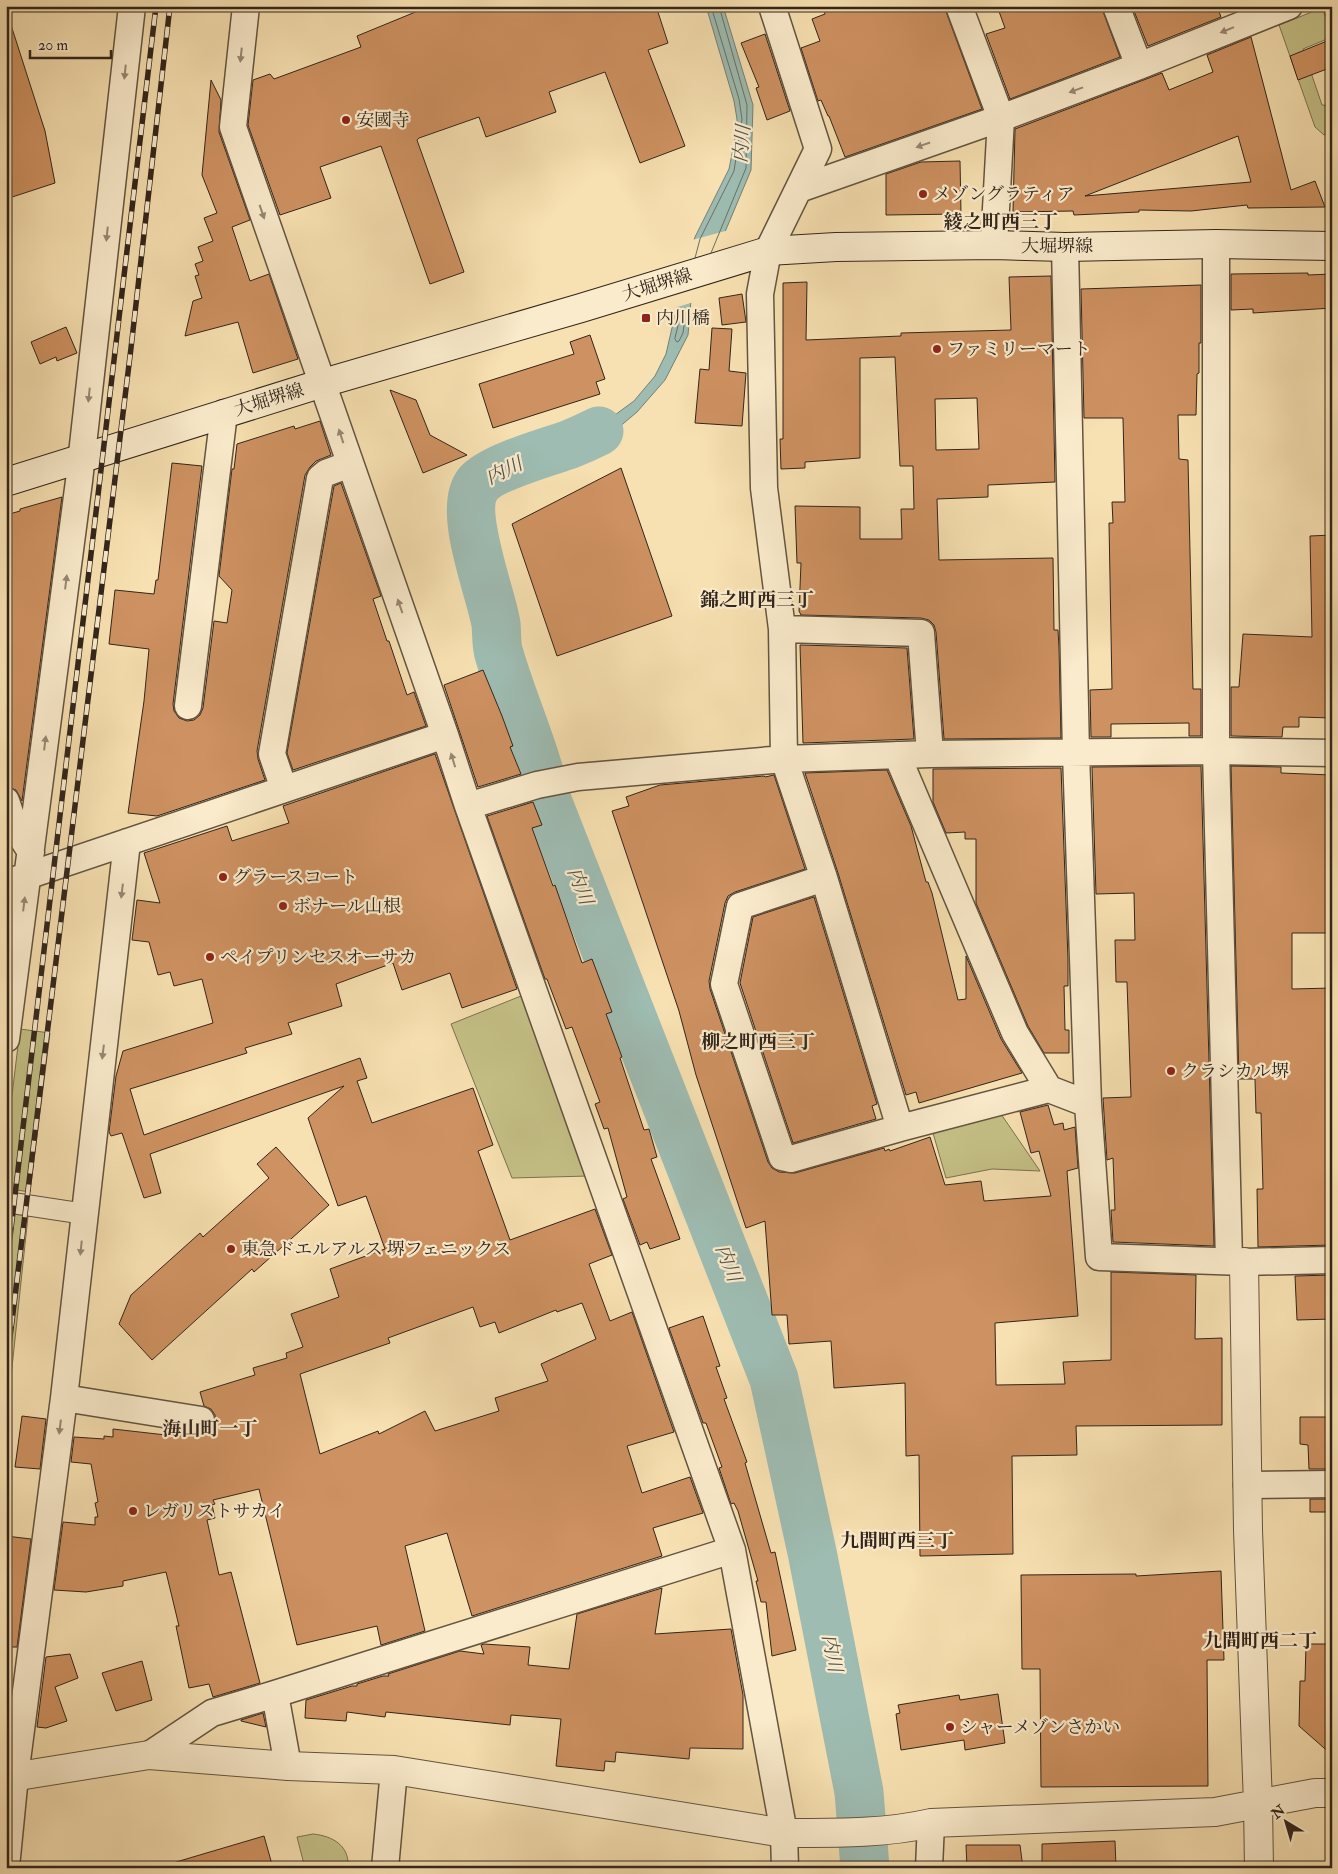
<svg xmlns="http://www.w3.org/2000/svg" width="1338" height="1874" font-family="'IM FELL Double Pica','Noto Serif JP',serif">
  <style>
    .green { fill: #c4c086; stroke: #7b7251 }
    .water { fill: #9ebcb2; stroke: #738076 }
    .pier { fill: #f7e0b1 }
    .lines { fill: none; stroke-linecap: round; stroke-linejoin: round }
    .shore { stroke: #687067; stroke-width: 1 }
    .river { stroke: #9ebcb2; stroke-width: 49 }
    .building { fill: #ce9161; stroke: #32251c; fill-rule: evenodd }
    .pedestrian-casing { stroke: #635441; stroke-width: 22 }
    .minor-casing { stroke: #635441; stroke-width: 29 }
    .tertiary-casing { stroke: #635441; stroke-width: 30 }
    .secondary-casing { stroke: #32251c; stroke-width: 30 }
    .pedestrian { stroke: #faebcc; stroke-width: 20 }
    .minor { stroke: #faebcc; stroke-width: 26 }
    .tertiary { stroke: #faebcc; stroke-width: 28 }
    .secondary { stroke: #faebcc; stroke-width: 28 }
    .rail-casing { stroke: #32251c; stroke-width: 5.5 }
    .rail { stroke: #faebcc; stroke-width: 4; stroke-dasharray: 11; stroke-linecap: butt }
    .oneway { fill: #968874 }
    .poi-dot { fill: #8f2418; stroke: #faebcc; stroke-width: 2 }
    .labels { text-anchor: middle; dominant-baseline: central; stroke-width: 4.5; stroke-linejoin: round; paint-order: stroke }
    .poi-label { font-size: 18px; fill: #32251c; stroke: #faebcc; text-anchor: start }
    .street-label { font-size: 18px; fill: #32251c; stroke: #faebcc }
    .water-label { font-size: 19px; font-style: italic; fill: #525249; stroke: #faebcc }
    .neighbourhood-label { font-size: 19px; font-weight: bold; fill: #32251c; stroke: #faebcc }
  </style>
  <rect width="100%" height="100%" fill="#f7e0b1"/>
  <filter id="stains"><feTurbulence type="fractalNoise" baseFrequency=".004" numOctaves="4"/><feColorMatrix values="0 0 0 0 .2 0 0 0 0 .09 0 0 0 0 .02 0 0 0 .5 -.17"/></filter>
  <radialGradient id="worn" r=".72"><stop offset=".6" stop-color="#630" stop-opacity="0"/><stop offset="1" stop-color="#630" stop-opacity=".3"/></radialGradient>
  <path class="green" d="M 1322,8 L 1332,31 L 1332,37 L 1303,49 L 1322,105 L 1332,106 L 1332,131 L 1324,135 L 1315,127 L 1279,25 Z
    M 526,994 L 589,1176 L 512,1178 L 451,1024 Z
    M 20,1029 L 50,1033 L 30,1192 L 10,1189 L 6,1185 L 6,1145 Z
    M 1001,1114 L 1040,1171 L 992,1169 L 946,1178 L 933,1133 Z
    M 6,1213 L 28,1216 L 9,1396 L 6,1395 Z
    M 313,1834 C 333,1836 350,1846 348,1868 L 305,1868 L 297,1837 Z"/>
  <path class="water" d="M 706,6 L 723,6 L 753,105 L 751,170 L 717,251 L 691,300 L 688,335 L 665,380 L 637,412 L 618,428 L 592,441 L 539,462 L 537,450 L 604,423 L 634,401 L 655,376 L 666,354 L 680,293 L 695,237 L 729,169 L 735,139 L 737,119 L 734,101 Z
    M 865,1791 L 864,1805 L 879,1868 L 849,1868 L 848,1809 L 854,1794 Z"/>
  <path class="pier" d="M 729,230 L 694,302 L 674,308 L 692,240 Z
    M 869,1814 L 879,1856 L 846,1858 L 846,1815 Z"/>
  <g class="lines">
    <path class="shore" d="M 711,253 L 746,168 L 747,105 L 719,6
      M 695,258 L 700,239 L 734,171 L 742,119 L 739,99 L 711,6
      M 681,315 L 685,317 L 683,333 L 679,341 L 677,342 L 675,339 Z"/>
    <path class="river" d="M 599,431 C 589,436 578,441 568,445 C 547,452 491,468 478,484 C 457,510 491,593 496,624 C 497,634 496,645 499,654 C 513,703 535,748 546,798 L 774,1379 L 812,1552 L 859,1792 L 865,1868"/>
  </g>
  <path class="building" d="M 430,6 L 656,6 L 668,43 L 648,50 L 685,146 L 640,163 L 605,72 L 549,92 L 556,112 L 486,137 L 479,117 L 419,138 L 417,140 L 464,272 L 430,284 L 381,146 L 320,167 L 331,198 L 280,215 L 248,125 L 253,80 L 270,74 L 274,79 L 361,47 L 357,36 Z
    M 823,6 L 944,6 L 982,109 L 845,157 L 829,116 L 828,116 L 821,100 L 818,101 L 801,48 L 820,41 L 812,19 L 825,14 Z
    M 997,6 L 1101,6 L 1120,57 L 1010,99 L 986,34 L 1005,28 Z
    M 1132,6 L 1217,6 L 1221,17 L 1148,46 Z
    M 11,25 L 45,131 L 55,183 L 6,199 L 6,26 Z
    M 765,34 L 790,111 L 767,120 L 756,88 L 759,87 L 741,43 Z
    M 1251,37 L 1291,190 L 1315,181 L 1325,207 L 1248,208 L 1247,205 L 1191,211 L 1139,210 L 1139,212 L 1074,215 L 1073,211 L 1013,212 L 1015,129 L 1162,73 L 1169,90 L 1213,72 L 1207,55 ZM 1238,136 L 1251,182 L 1085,196 Z
    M 1332,39 L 1332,67 L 1298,80 L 1290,56 Z
    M 211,80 L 221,100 L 219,132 L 250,220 L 232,227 L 250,281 L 269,274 L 298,359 L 253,373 L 238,322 L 185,336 L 193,301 L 202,298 L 195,276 L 199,275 L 195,264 L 203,261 L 198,247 L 213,241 L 204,218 L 217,213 L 202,175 Z
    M 960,161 L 961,214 L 886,215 L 886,174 L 921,162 Z
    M 1308,273 L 1308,275 L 1332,274 L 1332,308 L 1253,313 L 1253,309 L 1231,310 L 1231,274 Z
    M 1051,276 L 1055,482 L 988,485 L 988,497 L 937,499 L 939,560 L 1053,558 L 1054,630 L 1058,630 L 1059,648 L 1061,738 L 944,739 L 936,632 L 934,625 L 929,620 L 921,618 L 801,615 L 799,611 L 801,563 L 797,563 L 795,506 L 860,507 L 860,539 L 902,539 L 901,509 L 914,509 L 913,466 L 900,466 L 895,357 L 860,358 L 860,458 L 805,462 L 805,468 L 781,469 L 780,439 L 783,439 L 783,283 L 807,282 L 806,340 L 901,336 L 901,333 L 1011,330 L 1009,277 ZM 977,398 L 979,449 L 936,450 L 935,399 Z
    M 1201,285 L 1201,343 L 1199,343 L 1199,373 L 1197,374 L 1196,415 L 1178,415 L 1179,459 L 1188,460 L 1193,689 L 1201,689 L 1201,736 L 1189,736 L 1189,723 L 1111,724 L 1111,737 L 1091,737 L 1090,690 L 1112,689 L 1109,523 L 1113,523 L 1112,502 L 1125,502 L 1123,418 L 1084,418 L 1081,289 Z
    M 742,294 L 746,322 L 722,325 L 719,298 Z
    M 66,327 L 77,353 L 57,361 L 56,357 L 40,364 L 31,342 Z
    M 712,328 L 732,329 L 729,371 L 746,373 L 742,426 L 695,423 L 700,369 L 709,370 Z
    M 590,335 L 605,379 L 596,382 L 600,394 L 493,428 L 479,384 L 574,354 L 570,342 Z
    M 390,390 L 416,400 L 430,435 L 467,455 L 423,473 Z
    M 320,421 L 331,455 L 316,461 L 310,467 L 305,475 L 257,751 L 258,759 L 265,780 L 157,816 L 128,813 L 144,701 L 149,649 L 109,644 L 115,590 L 154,594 L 156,580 L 158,580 L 172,463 L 202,466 L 173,704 L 174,711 L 179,718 L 187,721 L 194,720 L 200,715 L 203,708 L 214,621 L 227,623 L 232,590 L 219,576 L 232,469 L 234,469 L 237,444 L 294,426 L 295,429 Z
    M 621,468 L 672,616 L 557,656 L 512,524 Z
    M 341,483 L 381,596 L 373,599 L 387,641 L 389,641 L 407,695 L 414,692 L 426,726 L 293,770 L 287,753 L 334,486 Z
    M 62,497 L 22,801 L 16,790 L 6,786 L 6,515 L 20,511 L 20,509 Z
    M 1332,535 L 1332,718 L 1299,717 L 1299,727 L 1283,727 L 1282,737 L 1231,736 L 1231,687 L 1239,687 L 1243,634 L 1312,637 L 1310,536 Z
    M 800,645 L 907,648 L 914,739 L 803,743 Z
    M 483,670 L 502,716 L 513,746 L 510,747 L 521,774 L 478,787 L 444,685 Z
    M 435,754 L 517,989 L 462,1008 L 450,973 L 402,990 L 393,963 L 336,984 L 342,1006 L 288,1023 L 292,1034 L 245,1048 L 247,1053 L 130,1089 L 144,1135 L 360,1058 L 367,1078 L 357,1081 L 372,1123 L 473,1088 L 493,1145 L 478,1151 L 510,1240 L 595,1209 L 612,1255 L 589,1264 L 610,1321 L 632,1312 L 674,1432 L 627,1446 L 642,1493 L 690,1477 L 703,1513 L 653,1528 L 662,1556 L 472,1616 L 447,1533 L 405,1546 L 425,1631 L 381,1645 L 377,1626 L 297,1645 L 259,1489 L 213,1500 L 215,1504 L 212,1505 L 215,1518 L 207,1520 L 219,1575 L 231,1572 L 260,1683 L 213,1697 L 209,1684 L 189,1688 L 176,1626 L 179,1626 L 166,1572 L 123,1581 L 123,1586 L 86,1592 L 54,1590 L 63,1522 L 95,1525 L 95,1517 L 98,1517 L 95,1503 L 98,1502 L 91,1464 L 71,1462 L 74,1437 L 104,1439 L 104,1436 L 113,1437 L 113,1429 L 166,1435 L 166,1430 L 199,1435 L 207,1434 L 213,1429 L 216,1423 L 215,1415 L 211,1409 L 204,1406 L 200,1392 L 255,1375 L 253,1368 L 287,1358 L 286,1353 L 303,1347 L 291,1314 L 339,1297 L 330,1269 L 385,1249 L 366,1196 L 338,1206 L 308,1118 L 344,1086 L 150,1154 L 161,1193 L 144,1198 L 122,1133 L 111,1136 L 109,1132 L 116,1076 L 123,1051 L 213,1023 L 202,979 L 174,986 L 170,972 L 158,975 L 149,942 L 132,940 L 137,900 L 160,903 L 144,853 L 227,826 L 232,841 L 289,823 L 283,806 ZM 582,1303 L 596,1339 L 541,1364 L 548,1381 L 495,1398 L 499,1411 L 435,1431 L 425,1411 L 379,1434 L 378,1431 L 320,1454 L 300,1374 L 390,1343 L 388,1338 L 473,1307 L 480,1327 L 495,1322 L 499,1333 L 556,1310 L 557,1312 Z
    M 1201,766 L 1214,1246 L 1113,1242 L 1111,1210 L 1115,1210 L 1113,1158 L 1107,1160 L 1103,1098 L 1131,1097 L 1127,982 L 1116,982 L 1115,940 L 1135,940 L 1134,893 L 1096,894 L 1092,767 Z
    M 1231,766 L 1281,767 L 1281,773 L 1332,775 L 1332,933 L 1292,933 L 1292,989 L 1332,988 L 1332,1245 L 1258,1247 L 1257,1189 L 1263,1189 L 1261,1113 L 1256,1113 L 1255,1079 L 1239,1079 Z
    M 1061,768 L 1068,959 L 1068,986 L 1064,986 L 1065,1030 L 1069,1030 L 1069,1053 L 1044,1053 L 1028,1026 L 976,903 L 976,839 L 965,839 L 965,832 L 946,833 L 933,802 L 933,769 Z
    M 887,770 L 911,826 L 926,882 L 928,882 L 932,893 L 958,1000 L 966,999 L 966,956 L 1001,1039 L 1022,1073 L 919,1103 L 916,1092 L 906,1095 L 838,873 L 805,773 Z
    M 774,775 L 805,869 L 735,892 L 728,896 L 725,903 L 709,981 L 710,989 L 768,1162 L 772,1168 L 779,1172 L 795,1173 L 884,1148 L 885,1151 L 889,1149 L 890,1151 L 930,1137 L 945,1185 L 981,1181 L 984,1201 L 1051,1196 L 1039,1151 L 1031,1153 L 1020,1112 L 1048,1105 L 1054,1125 L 1063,1123 L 1064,1130 L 1075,1127 L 1078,1168 L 1067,1171 L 1078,1316 L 995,1323 L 996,1385 L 1065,1384 L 1063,1362 L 1111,1360 L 1111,1272 L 1196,1275 L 1195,1339 L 1222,1338 L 1222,1425 L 1076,1426 L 1077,1455 L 1012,1456 L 1013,1554 L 920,1556 L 919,1455 L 906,1456 L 905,1383 L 834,1388 L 831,1341 L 789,1344 L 787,1315 L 772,1315 L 765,1221 L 746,1228 L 696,1075 L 679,1011 L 612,811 L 629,806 L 626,797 L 660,785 L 764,776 L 765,777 Z
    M 533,802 L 542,825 L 532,828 L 553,886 L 555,885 L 582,963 L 592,959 L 612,1012 L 606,1014 L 622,1057 L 620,1058 L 644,1130 L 649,1129 L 657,1157 L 651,1159 L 680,1239 L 650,1249 L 647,1242 L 640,1245 L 623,1199 L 627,1197 L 608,1128 L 604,1129 L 595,1104 L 600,1102 L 572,1027 L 566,1029 L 547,979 L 545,979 L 487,816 Z
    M 814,897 L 877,1104 L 872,1106 L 876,1119 L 793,1143 L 740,983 L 753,917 Z
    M 276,1147 L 329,1205 L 254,1272 L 252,1269 L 152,1360 L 119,1324 L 131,1295 L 200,1233 L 203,1237 L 269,1178 L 257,1164 Z
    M 1332,1275 L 1332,1319 L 1297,1320 L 1295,1276 Z
    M 703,1316 L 720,1366 L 716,1367 L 727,1398 L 724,1399 L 747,1462 L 745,1463 L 771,1553 L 775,1552 L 796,1650 L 772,1656 L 766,1602 L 761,1602 L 756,1581 L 758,1581 L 738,1511 L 734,1503 L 731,1504 L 719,1468 L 722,1467 L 706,1423 L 703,1423 L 669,1328 Z
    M 22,1416 L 46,1419 L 40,1469 L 15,1467 Z
    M 1300,1417 L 1332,1417 L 1332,1469 L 1309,1469 L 1308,1445 L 1300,1444 Z
    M 1310,1499 L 1332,1499 L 1332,1512 L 1310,1512 Z
    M 6,1536 L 31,1539 L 17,1647 L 6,1647 Z
    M 1221,1571 L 1224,1660 L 1207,1660 L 1208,1786 L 1041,1787 L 1040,1669 L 1022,1669 L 1021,1575 L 1136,1574 L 1136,1576 Z
    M 662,1588 L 655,1634 L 731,1629 L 743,1695 L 743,1749 L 690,1748 L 689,1759 L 616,1752 L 615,1762 L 605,1761 L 604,1771 L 556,1766 L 561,1719 L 511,1715 L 510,1725 L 386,1712 L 385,1717 L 347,1712 L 346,1721 L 305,1718 L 306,1700 L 352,1686 L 357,1686 L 357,1684 L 383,1676 L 389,1676 L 388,1674 L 460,1651 L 484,1654 L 481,1645 L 484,1644 L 530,1647 L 528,1665 L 569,1669 L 577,1614 Z
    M 1306,1644 L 1332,1644 L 1332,1755 L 1299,1726 L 1300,1681 L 1305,1681 Z
    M 70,1654 L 78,1678 L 55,1687 L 67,1721 L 46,1728 L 37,1727 L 46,1657 Z
    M 142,1661 L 152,1700 L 116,1711 L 102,1673 Z
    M 998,1694 L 1005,1743 L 965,1750 L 964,1740 L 901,1750 L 896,1714 L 900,1713 L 898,1705 L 959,1695 L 960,1700 Z
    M 263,1713 L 266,1727 L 241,1721 L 241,1720 Z
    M 264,1836 L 273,1868 L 177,1868 L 176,1862 Z
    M 1115,1841 L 1116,1868 L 1042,1868 L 1042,1844 Z
    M 966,1845 L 1020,1845 L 1023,1868 L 967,1868 Z"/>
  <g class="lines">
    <defs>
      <path id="pedestrian" d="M 6,1202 L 85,1214"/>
      <path id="minor" d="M 246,6 L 233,127 L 445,735 L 468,806 L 732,1550 L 784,1833 L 785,1868
        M 772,6 L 818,149 L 768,251 L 760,294 L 764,488 L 782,629 L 784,759 L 824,878 L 900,1128 L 1049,1089 L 1088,1104
        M 959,6 L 1001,118 L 994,245
        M 1116,6 L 1139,66
        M 799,189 L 1001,118 L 1139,66 L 1289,6
        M 1216,244 L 1216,751 L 1229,1261
        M 1065,247 L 1076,753 L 1088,1104 L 1099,1257 L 1244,1262 L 1332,1260
        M 782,629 L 921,633 L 930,754
        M 188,706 L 224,413
        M 897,755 L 1015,1033 L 1049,1089
        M 284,789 L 272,754 L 320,478 L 326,473 L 350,464
        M 6,801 L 15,827 L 31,852
        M 468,806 L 537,785 L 578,777 L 784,759 L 930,754 L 1216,751 L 1332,753
        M 824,878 L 740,906 L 724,984 L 782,1157 L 791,1159 L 900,1128
        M 6,883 L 445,735
        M 6,1039 L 79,481 L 132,6
        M 64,1398 L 201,1420
        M 1247,1485 L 1332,1484
        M 275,1694 L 288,1766
        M 149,1755 L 212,1713 L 275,1694 L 732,1550
        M 6,1867 L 15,1776 L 64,1398 L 127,842
        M 385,1868 L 394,1770
        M 929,1868 L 931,1823"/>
      <path id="tertiary" d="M 1244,1262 L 1248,1530 L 1258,1804 L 1259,1868
        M 6,1778 L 149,1755 L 288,1766 L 394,1770 L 784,1833 C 833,1833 884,1834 931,1823 L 1215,1812 L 1315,1793 L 1332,1793"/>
      <path id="secondary" d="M 6,482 L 323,383 L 581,308 L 768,251 L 836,247 L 994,245 L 1065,247 L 1216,244 L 1332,246"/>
    </defs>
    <use href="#pedestrian" class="pedestrian-casing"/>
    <use href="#minor" class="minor-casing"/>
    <use href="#tertiary" class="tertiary-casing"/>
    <use href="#secondary" class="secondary-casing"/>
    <use href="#pedestrian" class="pedestrian"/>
    <use href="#minor" class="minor"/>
    <use href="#tertiary" class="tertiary"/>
    <use href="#secondary" class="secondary"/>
    <defs>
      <path id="rail" d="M 6,1271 L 156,6
        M 6,1370 L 131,348 L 170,6"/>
    </defs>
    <use href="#rail" class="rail-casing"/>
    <use href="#rail" class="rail"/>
  </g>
  <defs><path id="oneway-solid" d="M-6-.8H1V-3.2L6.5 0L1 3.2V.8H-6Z" transform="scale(1.25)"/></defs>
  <g class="oneway">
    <use href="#oneway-solid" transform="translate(1227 30) rotate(158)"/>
    <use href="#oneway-solid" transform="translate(241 55) rotate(96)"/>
    <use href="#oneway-solid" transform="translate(125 72) rotate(96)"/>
    <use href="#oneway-solid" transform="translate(1076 90) rotate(160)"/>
    <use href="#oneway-solid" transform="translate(923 145) rotate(161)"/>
    <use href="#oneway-solid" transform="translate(262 212) rotate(71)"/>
    <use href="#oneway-solid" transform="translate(107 234) rotate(96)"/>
    <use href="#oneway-solid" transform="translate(89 395) rotate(96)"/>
    <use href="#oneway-solid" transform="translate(341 436) rotate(-108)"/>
    <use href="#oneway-solid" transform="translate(66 582) rotate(-83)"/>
    <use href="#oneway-solid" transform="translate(400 606) rotate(-109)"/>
    <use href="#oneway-solid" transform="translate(45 743) rotate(-83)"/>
    <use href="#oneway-solid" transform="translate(453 760) rotate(-107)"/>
    <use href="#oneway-solid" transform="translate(122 891) rotate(97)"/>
    <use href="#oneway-solid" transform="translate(24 904) rotate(-83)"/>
    <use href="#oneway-solid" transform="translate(103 1052) rotate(97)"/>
    <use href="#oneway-solid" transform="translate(81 1248) rotate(96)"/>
    <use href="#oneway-solid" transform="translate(60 1427) rotate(97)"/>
  </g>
  <g class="poi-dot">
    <circle cx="346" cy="120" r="5"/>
    <circle cx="923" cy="194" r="5"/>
    <rect x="641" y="313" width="10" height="10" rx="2.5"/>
    <circle cx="937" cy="349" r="5"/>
    <circle cx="223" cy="877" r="5"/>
    <circle cx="283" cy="906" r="5"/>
    <circle cx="210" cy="957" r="5"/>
    <circle cx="1171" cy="1071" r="5"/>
    <circle cx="231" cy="1249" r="5"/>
    <circle cx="133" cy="1511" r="5"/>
    <circle cx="950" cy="1727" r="5"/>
  </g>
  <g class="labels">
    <g class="poi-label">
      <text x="356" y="120">安國寺</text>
      <text x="933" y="194">メゾングラティア</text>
      <text x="656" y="318">内川橋</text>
      <text x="947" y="349">ファミリーマート</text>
      <text x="233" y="877">グラースコート</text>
      <text x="293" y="906">ボナール山根</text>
      <text x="220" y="957">ペイプリンセスオーサカ</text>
      <text x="1181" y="1071">クラシカル堺</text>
      <text x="241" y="1249">東急ドエルアルス 堺フェニックス</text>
      <text x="143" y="1511">レガリストサカイ</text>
      <text x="960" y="1727">シャーメゾンさかい</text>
    </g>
    <g class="street-label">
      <text x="1057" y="246">大堀堺線</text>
      <text transform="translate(657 285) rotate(-17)">大堀堺線</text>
      <text transform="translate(269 400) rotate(-17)">大堀堺線</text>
    </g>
    <g class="water-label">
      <text transform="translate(742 144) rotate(-85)">内川</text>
      <text transform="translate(504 471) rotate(-26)">内川</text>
      <text transform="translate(580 886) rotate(69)">内川</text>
      <text transform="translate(728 1263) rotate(69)">内川</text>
      <text transform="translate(832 1653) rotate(79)">内川</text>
    </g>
    <g class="neighbourhood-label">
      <text x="1001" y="222">綾之町西三丁</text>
      <text x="757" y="600">錦之町西三丁</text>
      <text x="758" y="1042">柳之町西三丁</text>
      <text x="210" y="1429">海山町一丁</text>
      <text x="897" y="1541">九間町西三丁</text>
      <text x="1260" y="1641">九間町西二丁</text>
    </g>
  </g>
  <rect width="1338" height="1874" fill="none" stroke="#f7e0b1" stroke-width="25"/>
  <rect x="8" y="8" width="1323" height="1859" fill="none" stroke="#32251c" stroke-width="2.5"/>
  <rect x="12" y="12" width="1313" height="1849" fill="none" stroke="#32251c"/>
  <g transform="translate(1286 1822) rotate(322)" stroke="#faebcc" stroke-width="4" paint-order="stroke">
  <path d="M0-4L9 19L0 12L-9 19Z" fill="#32251c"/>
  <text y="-8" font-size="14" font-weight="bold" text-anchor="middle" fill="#32251c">N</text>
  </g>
  <path d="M30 50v8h81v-8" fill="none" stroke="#32251c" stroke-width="2.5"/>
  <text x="38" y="50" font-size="15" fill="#32251c" stroke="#faebcc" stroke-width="4" paint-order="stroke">20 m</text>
  <rect width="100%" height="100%" filter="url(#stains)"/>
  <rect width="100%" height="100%" fill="url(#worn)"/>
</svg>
